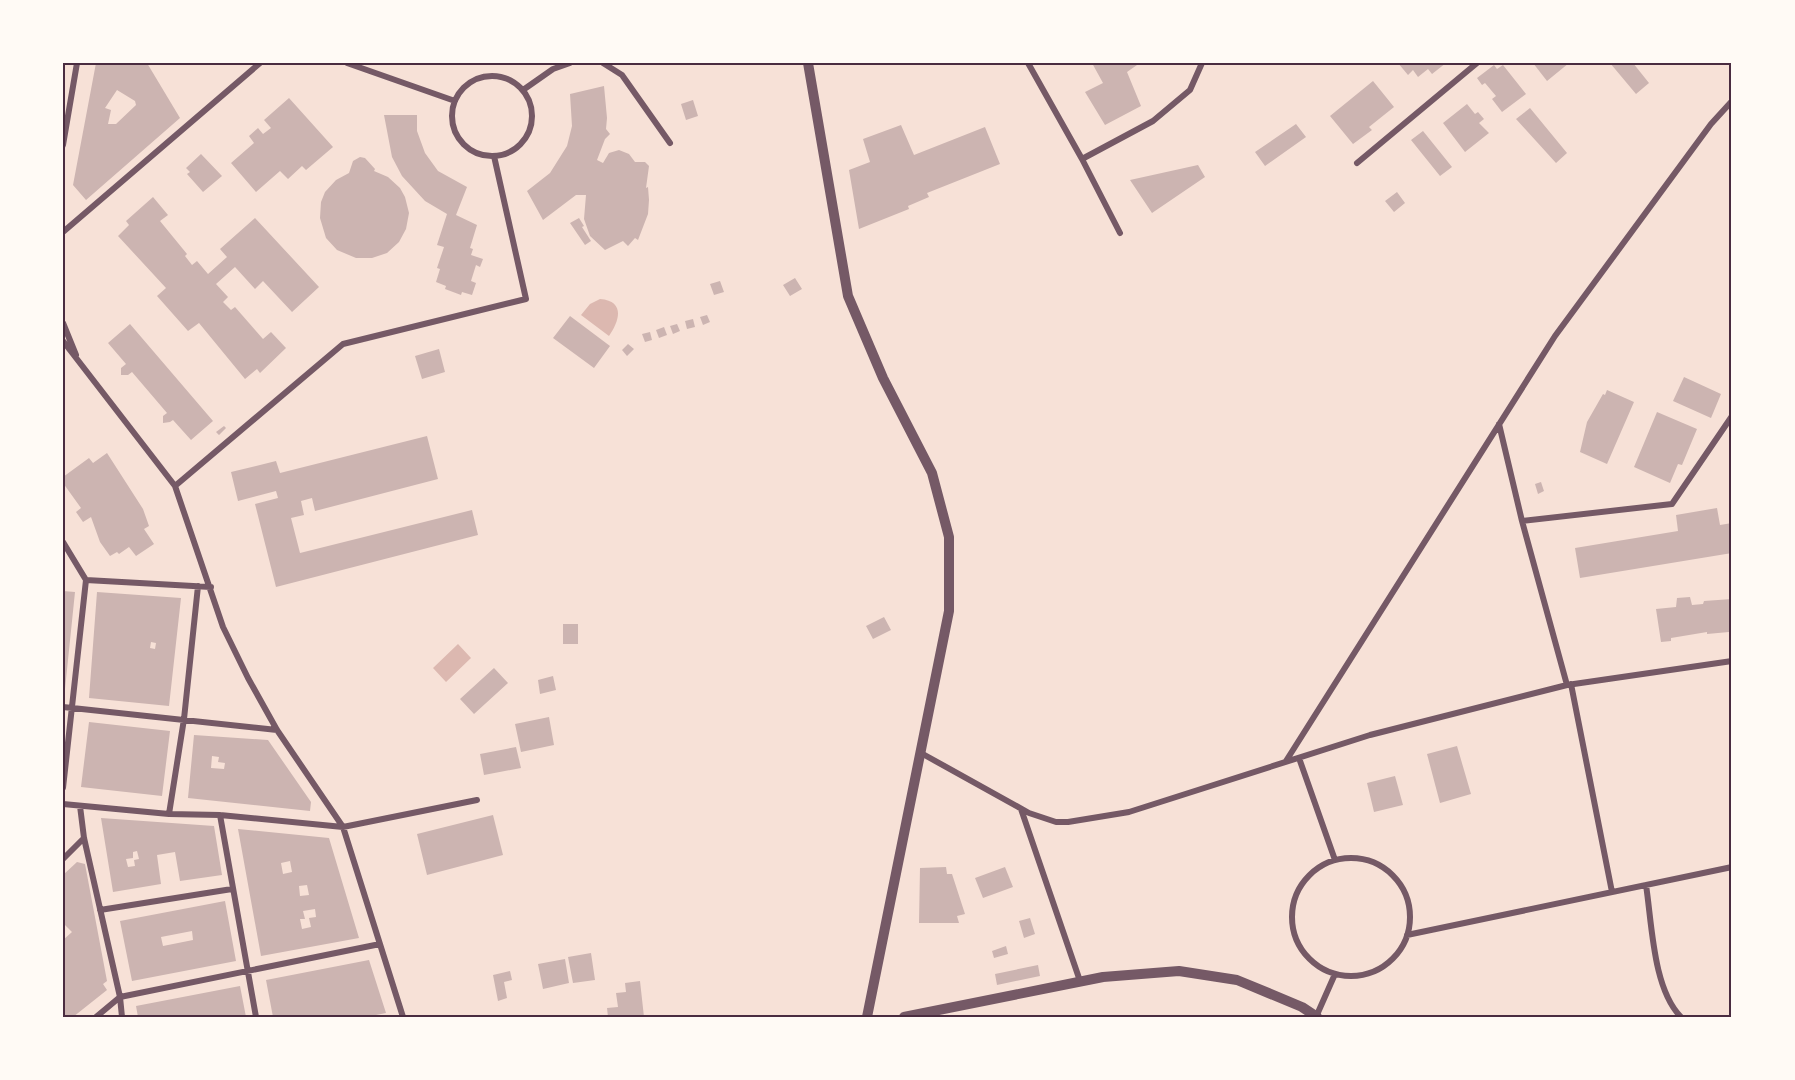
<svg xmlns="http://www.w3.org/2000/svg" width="1795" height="1080" font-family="'PT Sans Narrow',sans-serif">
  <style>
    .water { fill: #dcb8b0 }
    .building { fill: #ccb4b1; fill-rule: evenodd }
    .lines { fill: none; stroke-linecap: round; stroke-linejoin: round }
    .minor { stroke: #755966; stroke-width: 6 }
    .tertiary { stroke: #755966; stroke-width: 10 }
    .neatline { fill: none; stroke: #4a2c40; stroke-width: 2 }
  </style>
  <rect width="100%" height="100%" fill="#f7e1d7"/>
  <path class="water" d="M 600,299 C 626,301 619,322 609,336 L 581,315 L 590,304 Z
    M 458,644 L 471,658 L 446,682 L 433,668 Z"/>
  <path class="building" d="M 96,63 L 147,63 L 180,118 L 86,200 L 73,185 ZM 117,90 L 135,101 L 136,105 L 116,124 L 108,124 L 111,110 L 105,108 Z
    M 1092,63 L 1136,63 L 1137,65 L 1127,72 L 1141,106 L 1105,125 L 1085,92 L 1103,83 Z
    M 1398,63 L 1446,63 L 1432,74 L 1428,69 L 1418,77 L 1413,70 L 1408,75 Z
    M 1533,63 L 1569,63 L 1547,81 Z
    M 1610,63 L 1633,63 L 1649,83 L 1636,94 Z
    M 1494,65 L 1497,69 L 1503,65 L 1526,94 L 1502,112 L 1492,99 L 1496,96 L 1485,83 L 1482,85 L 1477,78 Z
    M 1373,81 L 1394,107 L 1369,127 L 1372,130 L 1353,144 L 1330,116 Z
    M 604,86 L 607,118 L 606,129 L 610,134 L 605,139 L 597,160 L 603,163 L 609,153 L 619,150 L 629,154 L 635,162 L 645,162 L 649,166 L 646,188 L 648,187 L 649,200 L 648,214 L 638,240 L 635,238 L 628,246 L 623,241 L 605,250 L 590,236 L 584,219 L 586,195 L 576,195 L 543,220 L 527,191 L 550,173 L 567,146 L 572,126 L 570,94 Z
    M 289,98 L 333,147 L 306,170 L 302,166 L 288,179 L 280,171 L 256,192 L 231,163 L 254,143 L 249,136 L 258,128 L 263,134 L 271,128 L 264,120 Z
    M 693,100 L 698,116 L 686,120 L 681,104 Z
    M 1467,104 L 1475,114 L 1478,112 L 1484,119 L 1479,123 L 1489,133 L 1465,152 L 1443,123 Z
    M 1530,108 L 1567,153 L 1556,163 L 1516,119 Z
    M 384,115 L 417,115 L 417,131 L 425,153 L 438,171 L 467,187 L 456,215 L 477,225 L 470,248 L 473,249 L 471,255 L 483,259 L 480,267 L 476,265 L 471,281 L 476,283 L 472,295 L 462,292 L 461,295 L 445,289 L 446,286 L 436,282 L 440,269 L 437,268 L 444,247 L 437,245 L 447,214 L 425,201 L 402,176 L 392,157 Z
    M 1296,124 L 1306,137 L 1265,166 L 1255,152 Z
    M 901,125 L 914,155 L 985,127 L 1000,164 L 927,193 L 929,197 L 908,206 L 909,209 L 859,229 L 849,170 L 870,162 L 863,139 Z
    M 1423,131 L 1452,167 L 1440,176 L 1411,140 Z
    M 201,154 L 222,176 L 203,192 L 187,174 L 190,172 L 186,168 Z
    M 360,157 L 365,158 L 375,169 L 374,171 L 388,177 L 400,188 L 405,197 L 409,213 L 406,229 L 399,242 L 387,253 L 372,258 L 356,258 L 337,250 L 326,238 L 320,218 L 321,202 L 325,192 L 336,180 L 349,173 L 353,161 Z
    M 1198,165 L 1205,177 L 1152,213 L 1130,180 Z
    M 1397,192 L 1405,203 L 1394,212 L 1385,201 Z
    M 153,197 L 168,215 L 160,221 L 187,254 L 185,256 L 192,265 L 197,261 L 208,274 L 227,257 L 220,249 L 255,218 L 319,287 L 292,312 L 263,281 L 255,289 L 235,267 L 216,284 L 228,297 L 223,302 L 231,310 L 235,307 L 263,339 L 271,332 L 286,348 L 260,373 L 257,369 L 245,379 L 199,323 L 188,331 L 157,296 L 166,288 L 118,236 L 129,225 L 126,221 Z
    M 579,218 L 584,226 L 582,227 L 591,241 L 585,245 L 570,223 Z
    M 795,278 L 802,289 L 790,296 L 783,285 Z
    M 720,281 L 724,292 L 714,295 L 710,284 Z
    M 707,315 L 710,322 L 703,325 L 700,317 Z
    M 570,316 L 610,346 L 594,368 L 553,338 Z
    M 693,319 L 695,327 L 687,329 L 685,321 Z
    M 130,324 L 213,421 L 191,440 L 173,420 L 170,422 L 163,423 L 163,416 L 167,413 L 132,372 L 128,375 L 121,375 L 121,368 L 126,364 L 108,343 Z
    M 677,324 L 680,331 L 673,334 L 670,326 Z
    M 664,327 L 667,335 L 659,338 L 656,330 Z
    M 650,332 L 652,340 L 645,342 L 642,334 Z
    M 628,344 L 634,349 L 627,356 L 622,350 Z
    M 439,349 L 445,372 L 422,379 L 415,356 Z
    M 1684,377 L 1721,394 L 1711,418 L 1673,401 Z
    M 1607,390 L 1634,402 L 1607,464 L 1580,452 L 1587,422 L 1603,394 L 1605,395 Z
    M 1657,412 L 1697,429 L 1682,465 L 1678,464 L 1670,483 L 1634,467 Z
    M 224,426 L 226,428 L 219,435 L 216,432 Z
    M 427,436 L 438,479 L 315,511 L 312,498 L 301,501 L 304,515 L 291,518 L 300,553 L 472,510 L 478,535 L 276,587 L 255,504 L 278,498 L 276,491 L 238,501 L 231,472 L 276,461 L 280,473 Z
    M 107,453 L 143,509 L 149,526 L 144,529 L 154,544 L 136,556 L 129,547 L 119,554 L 117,552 L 110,556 L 100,542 L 91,517 L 83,522 L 76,512 L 81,508 L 63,483 L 63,477 L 89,458 L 93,463 Z
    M 1541,482 L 1544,491 L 1538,494 L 1535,484 Z
    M 1717,508 L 1720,525 L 1732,523 L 1732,553 L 1580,578 L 1575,548 L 1678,531 L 1676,515 Z
    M 63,591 L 75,592 L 65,689 L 63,689 Z
    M 97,592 L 181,598 L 169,706 L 89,698 ZM 151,642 L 156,643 L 155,649 L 150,648 Z
    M 1690,597 L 1692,605 L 1703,604 L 1704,601 L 1732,599 L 1732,629 L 1729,629 L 1729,632 L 1707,634 L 1707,632 L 1671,638 L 1671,641 L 1661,642 L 1656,609 L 1676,607 L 1677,598 Z
    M 884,617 L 891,630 L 873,639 L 866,626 Z
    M 563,624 L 578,624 L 578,644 L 563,644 Z
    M 494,668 L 508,683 L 474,714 L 460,699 Z
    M 553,676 L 556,690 L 540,694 L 538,680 Z
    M 549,717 L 554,745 L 521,752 L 515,724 Z
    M 89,722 L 170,731 L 162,796 L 81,787 Z
    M 194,735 L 268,740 L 311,802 L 310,811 L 188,798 ZM 212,756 L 219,757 L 218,762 L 225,763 L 224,769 L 211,768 Z
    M 1457,746 L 1471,794 L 1440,803 L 1427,754 Z
    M 516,747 L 521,768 L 484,775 L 480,754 Z
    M 1395,776 L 1403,805 L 1374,812 L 1367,783 Z
    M 493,815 L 503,855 L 427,875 L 417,834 Z
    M 101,818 L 214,826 L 222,875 L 180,881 L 175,852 L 157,855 L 161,884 L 113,892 ZM 137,851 L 139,859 L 134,860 L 135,866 L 128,867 L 126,859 L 133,858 L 133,852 Z
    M 238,829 L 329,838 L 359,938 L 261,956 ZM 290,861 L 292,872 L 283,874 L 281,863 ZM 307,885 L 309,895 L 300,896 L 299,886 ZM 315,909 L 316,917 L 309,918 L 311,927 L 302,929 L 300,919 L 305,919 L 303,911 Z
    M 77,862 L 85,864 L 107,981 L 103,984 L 107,990 L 73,1017 L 63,1017 L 63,940 L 72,932 L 63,923 L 63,875 Z
    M 946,867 L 947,874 L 952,874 L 965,914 L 957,916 L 959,923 L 919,923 L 920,868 Z
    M 1005,867 L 1013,887 L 983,898 L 975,878 Z
    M 225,901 L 236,961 L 132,981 L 120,921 ZM 192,931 L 193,940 L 163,946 L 161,937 Z
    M 1030,918 L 1035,934 L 1024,938 L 1019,921 Z
    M 1006,946 L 1008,954 L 994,958 L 992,951 Z
    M 591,953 L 595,980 L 573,983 L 568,957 Z
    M 565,959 L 569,983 L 543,989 L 538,964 Z
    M 369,960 L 386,1013 L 366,1017 L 273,1017 L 266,980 Z
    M 1038,965 L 1040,976 L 997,985 L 995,974 Z
    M 510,971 L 512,980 L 504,982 L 507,998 L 498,1001 L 493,975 Z
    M 640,981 L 644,1017 L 608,1017 L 607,1008 L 618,1007 L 616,993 L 626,992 L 625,983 Z
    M 240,986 L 246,1017 L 192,1017 L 192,1015 L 138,1017 L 136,1006 Z"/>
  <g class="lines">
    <path class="minor" d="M 347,63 L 455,101
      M 603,63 L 622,75 L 670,143
      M 1028,63 L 1082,159 L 1120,233
      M452 116a40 40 0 1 1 80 0a40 40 0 1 1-80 0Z
      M 523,90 L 553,69 L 570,63
      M 63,145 L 77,63
      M 1082,159 L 1153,121 L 1190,90 L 1202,63
      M 1357,163 L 1477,63
      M 63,232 L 260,63
      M 63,323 L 76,355
      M 63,341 L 175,486 L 223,627 L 248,678 L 277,730 L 343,827 L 403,1017
      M 1499,424 L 1522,521 L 1567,685
      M 175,486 L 343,344 L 526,299 L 494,156
      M 1522,521 L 1672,504 L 1732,416
      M 63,542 L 86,580 L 63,788
      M 86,580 L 211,587
      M 1571,684 L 1612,892
      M 63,707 L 277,730
      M 921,753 L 1029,813 L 1056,822 L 1068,822 L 1129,812 L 1370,735 L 1567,685 L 1732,661
      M 1299,758 L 1335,860
      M 1286,761 L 1555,336 L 1711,124 L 1732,101
      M 63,804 L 169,814 L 220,815 L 343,827 L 477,800
      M 80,806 L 84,838 L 120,997 L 122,1017
      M 1021,809 L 1080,981
      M 169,814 L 184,719 L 198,586
      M 220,815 L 256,1017
      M1292 917a59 59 0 1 1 118 0a59 59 0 1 1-118 0Z
      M 63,859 L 84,838
      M 1646,885 C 1652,924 1653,989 1681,1017
      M 100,910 L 232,889
      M 1407,935 L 1732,867
      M 96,1017 L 120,997 L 380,944
      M 1316,1017 L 1335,974"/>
    <path class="tertiary" d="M 808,63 L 848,296 L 883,378 L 932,473 L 949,537 L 949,611 L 867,1017
      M 904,1017 L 1103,977 L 1179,971 L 1237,980 L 1302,1007 L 1317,1017"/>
  </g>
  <rect width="1795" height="1080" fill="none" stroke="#fffaf5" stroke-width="129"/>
  <rect x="64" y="64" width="1666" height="952" class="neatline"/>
</svg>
